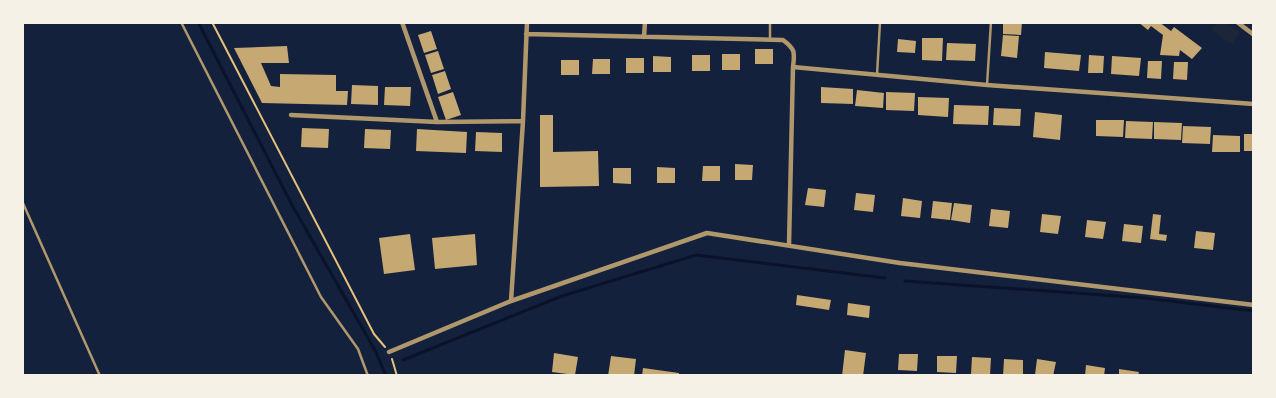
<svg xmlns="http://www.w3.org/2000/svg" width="1276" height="398" font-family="'Fira Sans',sans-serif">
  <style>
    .green { fill: #1d2539 }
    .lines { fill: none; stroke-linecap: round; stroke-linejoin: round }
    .stream { stroke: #0b132b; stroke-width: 3 }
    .building { fill: #c6a872 }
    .path { stroke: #e5c07b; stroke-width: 2 }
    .service { stroke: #b1986c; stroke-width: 2.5 }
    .minor { stroke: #b1986c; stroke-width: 4.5 }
  </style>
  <rect width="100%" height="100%" fill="#14213d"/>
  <path class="green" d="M 1217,22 L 1226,23 L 1240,32 L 1232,44 L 1211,30 Z"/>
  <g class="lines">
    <path class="stream" d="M 198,22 L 292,205 L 376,352 L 386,376
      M 905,281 L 1145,298 L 1254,311
      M 403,360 L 562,296 L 696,255 L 885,278"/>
  </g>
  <path class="building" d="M 1003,22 L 1022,22 L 1021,35 L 1003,34 Z
    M 1138,22 L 1159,22 L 1171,31 L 1174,27 L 1202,48 L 1192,59 L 1180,50 L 1179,56 L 1160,55 L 1163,35 L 1151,26 L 1148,30 Z
    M 431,31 L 437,49 L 424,53 L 418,35 Z
    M 1003,35 L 1019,36 L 1017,58 L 1001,56 Z
    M 922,38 L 943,38 L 942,61 L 922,60 Z
    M 898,39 L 916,41 L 915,53 L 897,52 Z
    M 947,43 L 976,44 L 975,61 L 946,60 Z
    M 287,46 L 289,63 L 261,63 L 271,86 L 280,87 L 280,74 L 336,75 L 336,91 L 348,91 L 347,105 L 262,103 L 234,48 Z
    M 755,49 L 773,49 L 773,64 L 755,64 Z
    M 438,51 L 444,69 L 431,73 L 425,55 Z
    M 1045,52 L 1081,55 L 1079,71 L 1044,68 Z
    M 722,54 L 740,54 L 740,70 L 722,70 Z
    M 692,55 L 710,55 L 710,71 L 692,71 Z
    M 1089,55 L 1104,56 L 1103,73 L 1088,73 Z
    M 653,56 L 671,57 L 671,72 L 653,72 Z
    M 1112,56 L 1141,58 L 1139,76 L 1111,74 Z
    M 626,58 L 644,58 L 644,73 L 626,73 Z
    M 593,59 L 610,59 L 610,74 L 592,74 Z
    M 561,60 L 579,60 L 579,75 L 561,75 Z
    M 1148,61 L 1162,61 L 1161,79 L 1147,78 Z
    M 1174,62 L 1188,62 L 1187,80 L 1173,79 Z
    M 445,71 L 451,89 L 438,94 L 432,75 Z
    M 352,85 L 378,86 L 378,105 L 351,104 Z
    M 385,87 L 411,87 L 410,106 L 384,105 Z
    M 821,87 L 853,89 L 853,104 L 821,103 Z
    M 857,90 L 884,93 L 883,108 L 855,106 Z
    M 453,92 L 461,115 L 446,120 L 438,97 Z
    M 886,92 L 915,93 L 914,111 L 886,110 Z
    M 918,97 L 949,98 L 948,117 L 918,115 Z
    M 954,105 L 989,106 L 988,125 L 953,124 Z
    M 994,108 L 1021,109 L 1020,126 L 993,125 Z
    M 1035,112 L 1062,115 L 1060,140 L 1033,137 Z
    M 540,115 L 553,115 L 553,152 L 598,151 L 599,186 L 540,187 Z
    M 1096,120 L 1124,120 L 1123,137 L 1096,136 Z
    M 1126,121 L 1153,122 L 1152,139 L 1125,138 Z
    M 1154,122 L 1182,123 L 1181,140 L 1154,139 Z
    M 1183,126 L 1211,127 L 1210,144 L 1182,143 Z
    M 302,128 L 329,129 L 328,148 L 301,147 Z
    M 365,129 L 391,130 L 390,149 L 364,148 Z
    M 417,129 L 467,132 L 466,153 L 416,151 Z
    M 476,132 L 502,133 L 502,152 L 475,151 Z
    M 1244,134 L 1254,134 L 1254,151 L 1244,151 Z
    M 1213,135 L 1240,136 L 1240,152 L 1212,152 Z
    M 735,164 L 753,165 L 752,180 L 735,180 Z
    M 703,166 L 720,166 L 720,181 L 702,181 Z
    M 657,167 L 675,168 L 675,183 L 657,183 Z
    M 613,168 L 631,168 L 631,184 L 613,183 Z
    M 808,188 L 826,190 L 824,207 L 805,205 Z
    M 856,193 L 875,195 L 873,212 L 854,210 Z
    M 903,198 L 922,201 L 920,218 L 901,216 Z
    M 933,201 L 952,203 L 950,220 L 931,218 Z
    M 954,203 L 972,205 L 970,223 L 951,220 Z
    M 991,209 L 1010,211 L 1008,228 L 989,226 Z
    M 1042,214 L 1061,216 L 1058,234 L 1040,232 Z
    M 1153,214 L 1161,215 L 1159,234 L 1167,235 L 1166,241 L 1150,239 Z
    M 1087,220 L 1106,222 L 1103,239 L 1085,237 Z
    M 1124,224 L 1143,226 L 1141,243 L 1122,241 Z
    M 1196,231 L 1215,233 L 1213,250 L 1194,248 Z
    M 410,234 L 415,270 L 384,274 L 379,238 Z
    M 475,234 L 477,265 L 435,269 L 432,238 Z
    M 797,295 L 831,300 L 829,310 L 796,305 Z
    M 848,303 L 870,306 L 869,318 L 847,315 Z
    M 845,350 L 866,353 L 863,376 L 842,376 Z
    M 554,353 L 578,357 L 575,375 L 552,372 Z
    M 899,354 L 918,354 L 917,371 L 898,370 Z
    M 611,356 L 636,359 L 634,376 L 608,376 Z
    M 937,356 L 957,356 L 956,373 L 937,372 Z
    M 972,357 L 991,358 L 990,375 L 971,374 Z
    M 1004,359 L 1023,360 L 1023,376 L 1003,376 Z
    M 1037,359 L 1056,362 L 1053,376 L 1035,375 Z
    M 1086,365 L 1105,368 L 1104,376 L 1085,376 Z
    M 643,368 L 679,373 L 679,376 L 642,376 Z
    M 1119,369 L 1139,372 L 1138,376 L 1119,376 Z"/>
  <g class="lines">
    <path class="path" d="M 212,22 L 374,334 L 385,347
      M 392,359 L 397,376"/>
    <path class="service" d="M 181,22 L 321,297 L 358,349 L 368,376
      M 770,39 L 770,22
      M 877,75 L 880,22
      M 987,85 L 991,22
      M 22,201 L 100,376"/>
    <path class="minor" d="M 402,22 L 437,122
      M 1237,22 L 1254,35
      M 526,34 L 783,40 C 795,49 795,52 793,67 L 987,85 L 1254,104
      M 644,37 L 645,22
      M 291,115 L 437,122 L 523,121
      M 789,245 L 793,67
      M 511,301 L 523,121 L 527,22
      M 389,352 L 511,301 L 707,233 L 900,263 L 1254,305"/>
  </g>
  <rect width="1276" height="398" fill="none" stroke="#f6f1e7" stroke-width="48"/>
</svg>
